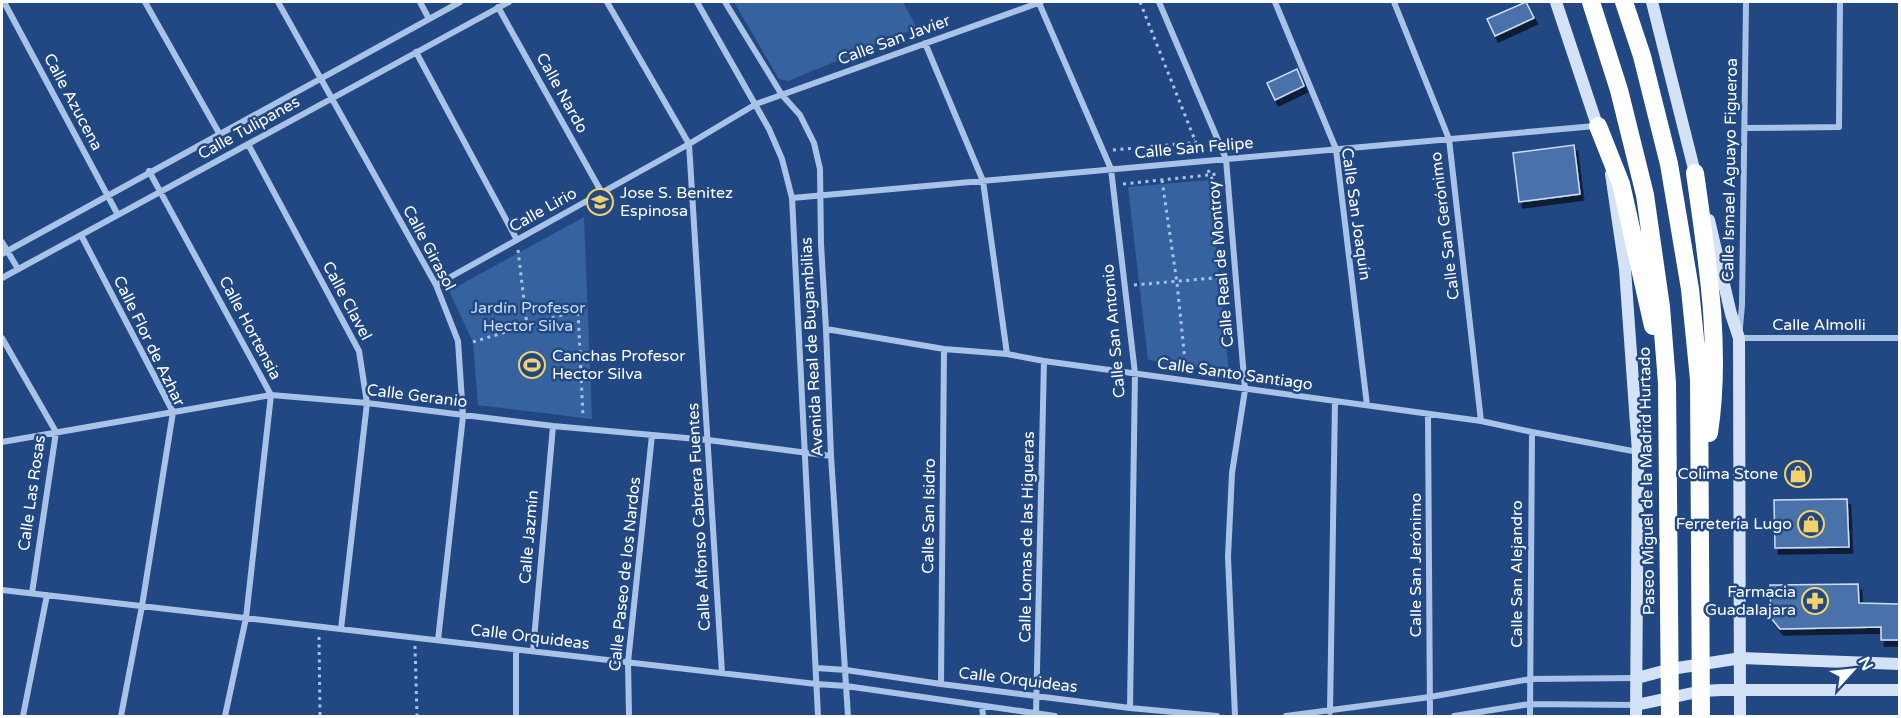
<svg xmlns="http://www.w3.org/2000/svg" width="1901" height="718" font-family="'Varela Round',sans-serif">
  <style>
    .green { fill: #3662a0 }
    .building { fill: #4a72ab; stroke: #cddef6; stroke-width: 1.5; filter: url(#shadow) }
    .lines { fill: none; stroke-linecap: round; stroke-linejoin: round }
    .path { stroke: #a9c3e8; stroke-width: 3; stroke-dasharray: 3 4.5; stroke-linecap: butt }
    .street { stroke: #a9c3e8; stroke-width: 6 }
    .secondary { stroke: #d4e2f7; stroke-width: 12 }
    .highway { stroke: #fff; stroke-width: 18 }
    .labels { text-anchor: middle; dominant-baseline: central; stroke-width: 5; stroke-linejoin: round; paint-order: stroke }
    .street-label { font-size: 16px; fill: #fff; stroke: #224883 }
    .poi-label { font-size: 16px; fill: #fff; stroke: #224883; text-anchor: end }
    .park-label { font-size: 16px; fill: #cddef6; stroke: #224883 }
  </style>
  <defs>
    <filter id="shadow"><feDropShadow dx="3.5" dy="6" stdDeviation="0" flood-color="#0009"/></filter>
  </defs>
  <rect width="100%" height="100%" fill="#224883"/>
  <path class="green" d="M 734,2 L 903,2 L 917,28 L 788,81 L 779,79 Z
    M 1209,180 L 1229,372 L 1148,360 L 1128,187 Z
    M 584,217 L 592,419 L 478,405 L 473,342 L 449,291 Z"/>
  <path class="building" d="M 1526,2 L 1534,18 L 1495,36 L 1487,19 Z
    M 1297,69 L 1304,86 L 1275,100 L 1267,83 Z
    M 1574,145 L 1580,194 L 1519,202 L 1513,153 Z
    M 1847,499 L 1849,547 L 1775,548 L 1774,500 Z
    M 1858,584 L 1859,603 L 1899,604 L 1899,640 L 1881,640 L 1881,627 L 1780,629 L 1771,618 L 1770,585 Z"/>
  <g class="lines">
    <path class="path" d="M 1140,2 L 1200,153
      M 1113,150 L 1190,143 L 1195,140
      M 1208,170 L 1214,183 L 1220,239
      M 1162,180 L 1177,283 L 1186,371
      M 1123,184 L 1218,174
      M 518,250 L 527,326
      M 1134,285 L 1225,277
      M 473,342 L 578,310 L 583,417
      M 319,637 L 320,716
      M 415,646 L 417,716"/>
    <path class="street" d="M 4,2 L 118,215
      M 145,2 L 219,133
      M 278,2 L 436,285 L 458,341 L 463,416 L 438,640
      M 420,2 L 429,19
      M 607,2 L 689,144 L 722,673
      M 697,2 L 769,129 L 782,159 L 792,198 L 818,716
      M 725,2 L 782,95 L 800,115 L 814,143 L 820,169 L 821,244 L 826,329 L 831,456 L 848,716
      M 1159,2 L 1226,159 L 1245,390 L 1232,473 L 1228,557 L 1235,716
      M 1275,2 L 1336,149 L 1367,405
      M 1394,2 L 1449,139 L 1481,421
      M 1746,2 L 1742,305 L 1739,338 L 1900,338
      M 1039,3 L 1111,169 L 1135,373 L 1130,708
      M 498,7 L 602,193
      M 925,43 L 983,181 L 1007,354
      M 416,52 L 517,240
      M 1745,128 L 1839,127 L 1840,2
      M 248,144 L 359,351 L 367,403 L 341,629
      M 149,171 L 271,395 L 246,618 L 225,716
      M 792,198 L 1595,126
      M 81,235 L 173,412 L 142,606 L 121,716
      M 2,242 L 18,269
      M 2,254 L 460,2
      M 2,278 L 509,2
      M 436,285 L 689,144 L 756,104 L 1041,2
      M 826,329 L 944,349 L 1007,354 L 1044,361 L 1481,421 L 1532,432 L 1638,452
      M 2,338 L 56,432 L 32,593
      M 1428,414 L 1430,716
      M 2,442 L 271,395 L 367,403 L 553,426 L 708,440 L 831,456
      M 2,590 L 816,684 L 846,686 L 1055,716
      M 516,650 L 516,716
      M 533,651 L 553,426
      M 816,668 L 846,670 L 941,684 L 1130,708 L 1217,716
      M 941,684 L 944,349
      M 982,706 L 983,716
      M 1330,712 L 1335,401
      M 1036,714 L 1044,361
      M 23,716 L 47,595
      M 629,716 L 628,662 L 652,435
      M 1286,716 L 1430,697 L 1530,679 L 1636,678
      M 1454,716 L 1530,704 L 1636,705
      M 1530,716 L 1532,432"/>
    <path class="secondary" d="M 1556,2 L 1599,131
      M 1652,2 L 1697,181
      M 1611,174 L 1625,269 L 1638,452 L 1636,716
      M 1709,220 L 1731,314 L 1739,338 L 1740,716
      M 1637,678 L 1671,669 L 1741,658 L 1900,664
      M 1636,705 L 1702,691 L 1721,690 L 1900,690"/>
    <path class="highway" d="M 1591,2 L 1619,90 L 1645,195 L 1661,307 L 1667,383 L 1670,716
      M 1624,2 L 1642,56 L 1669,164 L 1690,289 L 1699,379 L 1701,716
      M 1598,126 L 1621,184 L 1653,326
      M 1695,173 C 1707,259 1722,347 1709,433"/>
  </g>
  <defs>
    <symbol id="school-ring" viewBox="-11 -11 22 22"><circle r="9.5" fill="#224883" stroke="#f4d26b" stroke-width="1.5"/><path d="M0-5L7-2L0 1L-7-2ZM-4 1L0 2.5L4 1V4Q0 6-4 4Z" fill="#f4d26b"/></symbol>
    <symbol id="stadium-ring" viewBox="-11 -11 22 22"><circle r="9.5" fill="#224883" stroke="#f4d26b" stroke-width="1.5"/><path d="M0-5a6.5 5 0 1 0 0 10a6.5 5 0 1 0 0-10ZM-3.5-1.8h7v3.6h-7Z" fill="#f4d26b"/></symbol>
    <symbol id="shop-ring" viewBox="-11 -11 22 22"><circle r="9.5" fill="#224883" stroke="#f4d26b" stroke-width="1.5"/><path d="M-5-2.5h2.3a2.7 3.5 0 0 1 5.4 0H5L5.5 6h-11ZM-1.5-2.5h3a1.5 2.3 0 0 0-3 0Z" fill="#f4d26b"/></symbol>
    <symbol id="pharmacy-ring" viewBox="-11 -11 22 22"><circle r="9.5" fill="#224883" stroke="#f4d26b" stroke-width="1.5"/><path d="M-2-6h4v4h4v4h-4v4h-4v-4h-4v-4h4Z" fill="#f4d26b"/></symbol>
  </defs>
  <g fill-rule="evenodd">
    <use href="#school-ring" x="585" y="187" width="30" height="30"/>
    <use href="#stadium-ring" x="517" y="350" width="30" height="30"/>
    <use href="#shop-ring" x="1783" y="459" width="30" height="30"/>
    <use href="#shop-ring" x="1796" y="509" width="30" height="30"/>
    <use href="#pharmacy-ring" x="1800" y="586" width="30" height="30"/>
  </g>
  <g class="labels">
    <g class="street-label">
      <text transform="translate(894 40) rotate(-20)">Calle San Javier</text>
      <text transform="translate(562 93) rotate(61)">Calle Nardo</text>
      <text transform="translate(73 102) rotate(62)">Calle Azucena</text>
      <text transform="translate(249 128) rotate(-29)">Calle Tulipanes</text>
      <text transform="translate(1194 148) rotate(-5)">Calle San Felipe</text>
      <text transform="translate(1730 170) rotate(-89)">Calle Ismael Aguayo Figueroa</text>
      <text transform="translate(543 210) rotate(-29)">Calle Lirio</text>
      <text transform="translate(1356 214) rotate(82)">Calle San Joaquín</text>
      <text transform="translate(1445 226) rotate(-97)">Calle San Gerónimo</text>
      <text transform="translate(429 248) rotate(62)">Calle Girasol</text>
      <text transform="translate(1221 264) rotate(-95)">Calle Real de Montroy</text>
      <text transform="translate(347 301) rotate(62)">Calle Clavel</text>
      <text x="1819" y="325">Calle Almolli</text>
      <text transform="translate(250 328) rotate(62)">Calle Hortensia</text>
      <text transform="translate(1114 331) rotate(-95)">Calle San Antonio</text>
      <text transform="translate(149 341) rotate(64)">Calle Flor de Azhar</text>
      <text transform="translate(812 347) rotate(-93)">Avenida Real de Bugambilias</text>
      <text transform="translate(1235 374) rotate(8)">Calle Santo Santiago</text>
      <text transform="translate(417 396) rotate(7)">Calle Geranio</text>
      <text transform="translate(1647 481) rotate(-91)">Paseo Miguel de la Madrid Hurtado</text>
      <text transform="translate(32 493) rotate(-82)">Calle Las Rosas</text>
      <text transform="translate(929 516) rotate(-89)">Calle San Isidro</text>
      <text transform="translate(699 517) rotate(-93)">Calle Alfonso Cabrera Fuentes</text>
      <text transform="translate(529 537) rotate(-85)">Calle Jazmín</text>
      <text transform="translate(1027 537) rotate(-89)">Calle Lomas de las Higueras</text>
      <text transform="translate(1416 565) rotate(-90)">Calle San Jerónimo</text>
      <text transform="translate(625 574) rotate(-84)">Calle Paseo de los Nardos</text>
      <text transform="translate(1517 574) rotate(-90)">Calle San Alejandro</text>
      <text transform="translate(530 637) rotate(7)">Calle Orquideas</text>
      <text transform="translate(1018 680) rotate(7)">Calle Orquideas</text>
    </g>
    <g class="poi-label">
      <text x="620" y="193" text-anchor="start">Jose S. Benitez<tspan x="620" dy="18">Espinosa</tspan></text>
      <text x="552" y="356" text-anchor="start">Canchas Profesor<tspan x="552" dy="18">Hector Silva</tspan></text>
      <text x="1778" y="474">Colima Stone</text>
      <text x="1792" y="524">Ferretería Lugo</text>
      <text x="1796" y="592">Farmacia<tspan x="1796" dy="18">Guadalajara</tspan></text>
    </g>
    <g class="park-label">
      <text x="528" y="308">Jardín Profesor<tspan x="528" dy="18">Hector Silva</tspan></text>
    </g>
  </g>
  <rect width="1901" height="718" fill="none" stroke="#ffffff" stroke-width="6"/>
  <g transform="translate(1853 670) rotate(63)" stroke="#224883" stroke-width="4.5" paint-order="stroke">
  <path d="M0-4.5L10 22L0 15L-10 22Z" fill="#ffffff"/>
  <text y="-9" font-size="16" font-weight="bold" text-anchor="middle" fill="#ffffff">N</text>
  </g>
</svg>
